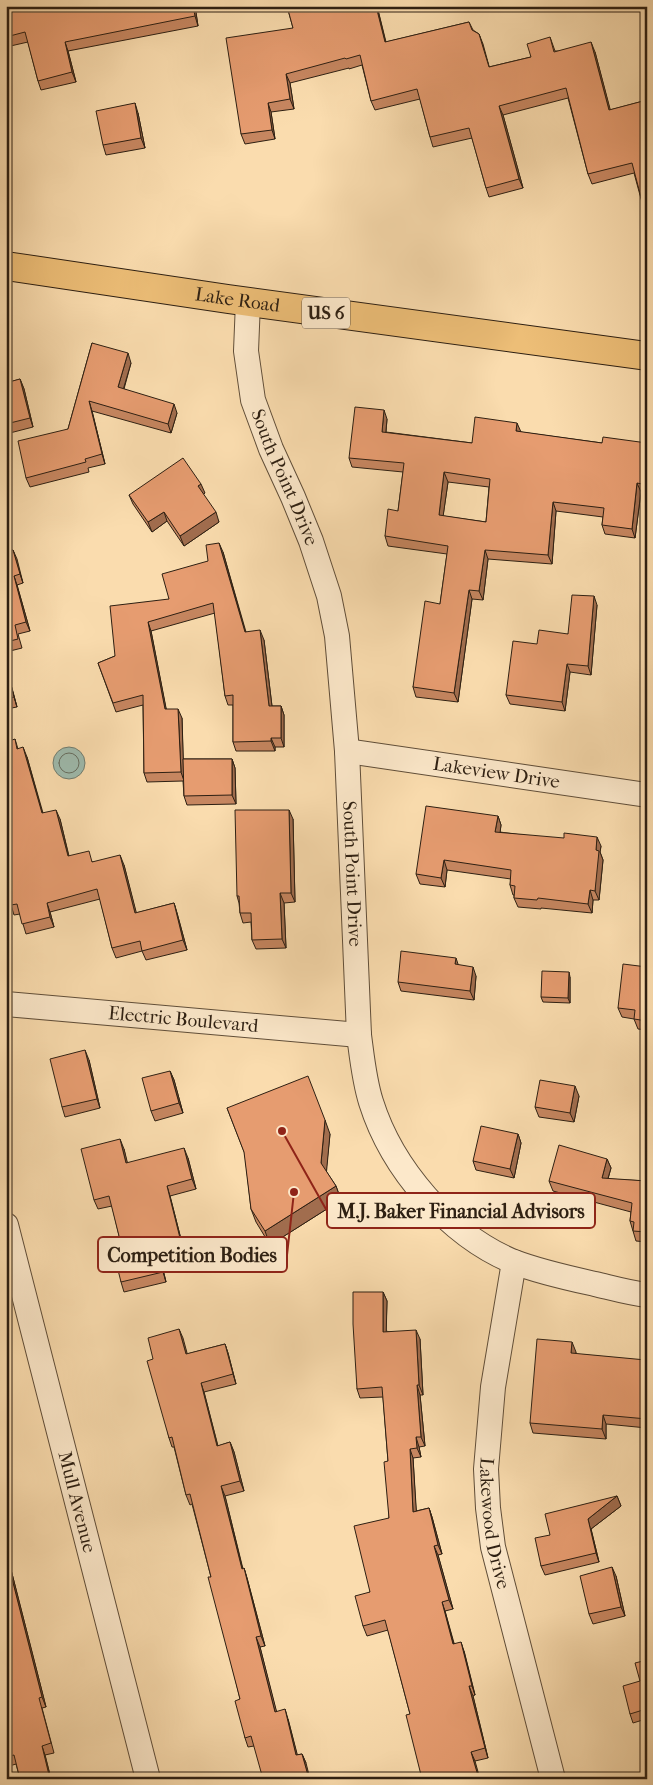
<svg xmlns="http://www.w3.org/2000/svg" width="653" height="1785" font-family="'IM FELL French Canon',serif">
  <style>
    .water { fill: #9ebbae; stroke: #717d70 }
    .lines { fill: none; stroke-linecap: round; stroke-linejoin: round }
    .shore { stroke: #666d60; stroke-width: 1 }
    .minor-casing { stroke: #604e39; stroke-width: 26 }
    .primary-casing { stroke: #2d1f12; stroke-width: 30 }
    .minor { stroke: #fce8ca; stroke-width: 24 }
    .primary { stroke: #edbe77; stroke-width: 28 }
    .wall { fill: #c68660; stroke: #2d1f12; fill-rule: evenodd }
    .shaded-wall { fill: #a16d4e; stroke: #2d1f12 }
    .building { fill: #e69c70; stroke: #2d1f12; fill-rule: evenodd }
    .labels { text-anchor: middle; dominant-baseline: central; stroke-width: 4.5; stroke-linejoin: round; paint-order: stroke }
    .shield { fill: #fce8ca; stroke: #6b5b49; stroke-width: 1 }
    .shield-label { font-size: 18px; font-weight: bold; fill: #2d1f12 }
    .street-label { font-size: 19px; fill: #2d1f12; stroke: #fce8ca }
    .leader { fill: none; stroke: #8f2418; stroke-width: 2 }
    .callout-dot { fill: #8f2418; stroke: #fce8ca; stroke-width: 2 }
    .callout { fill: #fce8ca; stroke: #8f2418; stroke-width: 2 }
    .callout-label { font-size: 20px; text-anchor: middle; font-weight: bold; fill: #2d1f12 }
  </style>
  <rect width="100%" height="100%" fill="#fadcae"/>
  <filter id="stains"><feTurbulence type="fractalNoise" baseFrequency=".004" numOctaves="4"/><feColorMatrix values="0 0 0 0 .2 0 0 0 0 .09 0 0 0 0 .02 0 0 0 .5 -.17"/></filter>
  <radialGradient id="worn" r=".72"><stop offset=".6" stop-color="#630" stop-opacity="0"/><stop offset="1" stop-color="#630" stop-opacity=".3"/></radialGradient>
  <path class="water" d="M53 763a16 16 0 1 1 32 0a16 16 0 1 1-32 0Z"/>
  <g class="lines">
    <path class="shore" d="M59 763a10 10 0 1 1 20 0a10 10 0 1 1-20 0Z"/>
    <defs>
      <g id="minor">
        <path id="s1" d="M 248,302 L 246,351 L 253,400 L 271,449 L 293,497 L 311,541 L 329,596 L 337,636 L 347,751 L 359,1035 C 362,1057 364,1080 371,1102 C 392,1169 449,1235 514,1262 C 540,1272 568,1278 595,1284 C 612,1288 629,1293 647,1295"/>
        <path id="s2" d="M 347,751 L 647,795"/>
        <path id="s3" d="M 6,1004 L 359,1035"/>
        <path id="s4" d="M 6,1225 L 148,1779"/>
        <path id="s5" d="M 514,1262 L 493,1387 L 486,1469 L 488,1508 L 493,1547 L 553,1779"/>
      </g>
      <g id="primary">
        <path id="s6" d="M 6,266 L 228,299 L 647,356"/>
      </g>
    </defs>
    <use href="#minor" class="minor-casing"/>
    <use href="#primary" class="primary-casing"/>
    <use href="#minor" class="minor"/>
    <use href="#primary" class="primary"/>
  </g>
  <path class="wall" d="M 6,6 L 195,6 L 198,26 L 68,51 L 76,82 L 41,90 L 38,81 L 28,42 L 6,47 Z
    M 287,6 L 377,6 L 386,42 L 469,22 L 473,30 L 479,34 L 489,67 L 531,57 L 550,37 L 555,51 L 595,52 L 610,110 L 647,100 L 647,221 L 634,173 L 592,184 L 588,174 L 568,98 L 503,115 L 523,188 L 489,197 L 486,188 L 472,138 L 433,147 L 430,137 L 420,99 L 375,110 L 371,101 L 362,65 L 349,69 L 349,68 L 290,83 L 294,109 L 271,112 L 275,139 L 245,144 L 241,134 L 293,28 Z
    M 138,113 L 145,148 L 106,155 L 103,145 Z
    M 92,343 L 131,363 L 124,389 L 177,413 L 171,433 L 92,411 L 105,464 L 88,468 L 89,472 L 30,487 L 26,478 L 68,429 Z
    M 6,368 L 10,382 L 20,379 L 24,389 L 33,427 L 6,434 Z
    M 387,419 L 386,432 L 472,443 L 520,432 L 602,443 L 647,443 L 647,493 L 641,492 L 635,538 L 605,534 L 602,525 L 603,517 L 556,511 L 552,564 L 488,559 L 483,600 L 472,599 L 458,702 L 416,697 L 413,687 L 440,604 L 447,554 L 388,546 L 385,536 L 398,511 L 403,472 L 352,467 L 349,458 ZM 448,482 L 489,487 L 486,522 L 443,516 Z
    M 205,493 L 203,494 L 219,522 L 184,546 L 167,521 L 152,532 L 133,504 L 129,495 Z
    M 13,550 L 23,583 L 17,585 L 30,631 L 18,634 L 22,648 L 6,652 L 6,552 Z
    M 223,552 L 246,632 L 264,640 L 272,706 L 281,706 L 284,715 L 284,747 L 275,747 L 275,751 L 236,751 L 233,742 L 233,705 L 228,705 L 225,696 L 215,613 L 151,631 L 166,709 L 182,718 L 183,759 L 232,759 L 235,768 L 236,804 L 187,805 L 184,796 L 183,781 L 147,782 L 144,773 L 143,705 L 116,712 L 98,663 L 115,656 L 169,599 L 208,561 Z
    M 597,605 L 591,675 L 570,672 L 565,711 L 510,704 L 506,695 L 537,644 L 568,634 Z
    M 6,666 L 17,707 L 6,709 Z
    M 15,739 L 18,749 L 27,757 L 43,813 L 60,819 L 69,856 L 93,862 L 124,865 L 136,913 L 174,903 L 177,913 L 187,950 L 146,960 L 142,951 L 116,958 L 112,948 L 100,899 L 50,912 L 54,927 L 26,934 L 20,914 L 14,915 L 11,905 Z
    M 498,816 L 501,825 L 500,832 L 601,846 L 600,852 L 603,860 L 599,900 L 593,900 L 592,913 L 541,908 L 541,909 L 518,907 L 514,898 L 514,895 L 513,895 L 510,885 L 511,879 L 447,870 L 445,887 L 420,884 L 416,874 Z
    M 293,819 L 295,902 L 284,903 L 286,948 L 256,949 L 252,940 L 251,922 L 243,923 L 240,913 L 239,903 L 237,896 Z
    M 458,965 L 476,976 L 474,1000 L 401,991 L 398,982 Z
    M 647,967 L 647,1030 L 638,1029 L 634,1019 L 622,1017 L 618,1008 Z
    M 570,977 L 570,1003 L 543,1002 L 541,997 Z
    M 89,1060 L 100,1108 L 65,1117 L 62,1107 Z
    M 170,1071 L 174,1080 L 183,1113 L 155,1121 L 151,1111 Z
    M 579,1096 L 574,1122 L 539,1117 L 535,1107 Z
    M 227,1108 L 330,1134 L 326,1171 L 336,1186 L 341,1200 L 270,1245 L 256,1222 L 251,1209 L 245,1154 Z
    M 518,1134 L 521,1143 L 514,1178 L 476,1170 L 473,1161 Z
    M 124,1149 L 127,1163 L 188,1158 L 196,1189 L 170,1196 L 184,1251 L 160,1257 L 166,1282 L 124,1292 L 121,1282 L 121,1244 L 112,1206 L 98,1209 L 94,1200 Z
    M 607,1159 L 611,1168 L 608,1179 L 647,1181 L 647,1242 L 636,1241 L 630,1221 L 631,1212 L 553,1191 L 549,1181 Z
    M 383,1292 L 387,1301 L 386,1331 L 420,1339 L 423,1395 L 420,1395 L 425,1446 L 419,1447 L 421,1457 L 413,1458 L 416,1511 L 429,1508 L 432,1517 L 442,1554 L 438,1555 L 453,1609 L 445,1611 L 454,1643 L 464,1651 L 475,1695 L 473,1696 L 488,1758 L 475,1761 L 410,1714 L 388,1630 L 367,1636 L 363,1626 L 370,1592 L 389,1518 L 388,1461 L 383,1397 L 360,1398 L 357,1389 Z
    M 179,1329 L 187,1354 L 225,1344 L 228,1353 L 236,1384 L 204,1392 L 218,1446 L 230,1442 L 234,1452 L 244,1491 L 225,1496 L 243,1569 L 244,1568 L 247,1578 L 265,1646 L 260,1647 L 276,1711 L 288,1719 L 297,1755 L 302,1754 L 306,1763 L 254,1746 L 248,1747 L 245,1738 L 240,1699 L 211,1577 L 192,1504 L 190,1505 L 186,1495 L 174,1447 L 172,1447 L 169,1438 L 153,1359 Z
    M 576,1352 L 575,1354 L 647,1361 L 647,1428 L 606,1424 L 606,1439 L 533,1433 L 530,1423 Z
    M 617,1496 L 621,1506 L 591,1529 L 599,1562 L 545,1575 L 541,1566 L 550,1535 Z
    M 6,1550 L 46,1707 L 42,1708 L 54,1753 L 45,1755 L 51,1779 L 20,1779 L 16,1764 L 6,1767 Z
    M 616,1576 L 625,1616 L 593,1624 L 589,1614 Z
    M 640,1681 L 646,1719 L 633,1723 L 630,1714 Z"/>
  <path class="shaded-wall" d="M 193,6 L 195,6 L 198,26 L 195,16 Z
    M 376,6 L 377,6 L 388,52 L 385,42 Z
    M 479,34 L 483,44 L 492,77 L 489,67 Z
    M 65,42 L 68,51 L 76,82 L 72,72 Z
    M 591,42 L 595,52 L 613,120 L 609,110 Z
    M 286,74 L 290,83 L 294,109 L 290,99 Z
    M 135,103 L 138,113 L 145,148 L 141,138 Z
    M 268,103 L 271,112 L 275,139 L 272,130 Z
    M 499,106 L 503,115 L 523,188 L 519,179 Z
    M 128,353 L 131,363 L 121,397 L 118,387 Z
    M 20,379 L 24,389 L 33,427 L 30,418 Z
    M 89,401 L 92,411 L 105,464 L 102,454 Z
    M 174,404 L 177,413 L 171,433 L 168,424 Z
    M 384,410 L 387,419 L 385,441 L 382,432 Z
    M 517,423 L 521,432 L 516,431 Z
    M 444,472 L 448,482 L 442,524 L 439,515 Z
    M 637,483 L 641,492 L 635,538 L 632,529 Z
    M 201,484 L 205,493 L 201,496 L 198,486 Z
    M 553,502 L 556,511 L 552,564 L 548,555 Z
    M 164,512 L 167,521 L 152,532 L 148,522 Z
    M 216,512 L 219,522 L 184,546 L 180,536 Z
    M 219,543 L 223,552 L 248,642 L 245,632 Z
    M 13,550 L 17,559 L 23,583 L 20,574 Z
    M 485,550 L 488,559 L 483,600 L 479,591 Z
    M 14,576 L 17,585 L 30,631 L 26,622 Z
    M 469,590 L 472,599 L 458,702 L 454,693 Z
    M 594,596 L 597,605 L 591,675 L 588,666 Z
    M 148,622 L 151,631 L 168,718 L 165,709 Z
    M 260,630 L 264,640 L 273,715 L 269,706 Z
    M 567,664 L 570,672 L 565,711 L 562,702 Z
    M 6,666 L 17,707 L 14,697 L 6,669 Z
    M 281,706 L 284,715 L 284,747 L 281,738 Z
    M 178,709 L 182,718 L 184,781 L 181,772 Z
    M 271,738 L 275,747 L 275,751 L 271,741 Z
    M 23,747 L 27,757 L 45,823 L 42,813 Z
    M 232,759 L 235,768 L 236,804 L 232,795 Z
    M 56,810 L 60,819 L 71,866 L 68,856 Z
    M 289,810 L 293,819 L 295,902 L 291,893 Z
    M 498,816 L 501,825 L 499,841 L 495,832 Z
    M 597,837 L 601,846 L 600,852 L 603,860 L 599,900 L 595,891 L 596,850 Z
    M 120,855 L 124,865 L 139,923 L 135,913 Z
    M 444,860 L 447,870 L 445,887 L 441,878 Z
    M 590,890 L 593,900 L 592,913 L 588,904 Z
    M 280,893 L 284,903 L 286,948 L 282,939 Z
    M 47,903 L 50,912 L 54,927 L 50,917 Z
    M 174,903 L 177,913 L 187,950 L 183,940 Z
    M 456,958 L 459,967 L 455,964 Z
    M 473,967 L 476,976 L 474,1000 L 470,991 Z
    M 569,972 L 570,977 L 570,1003 L 568,998 Z
    M 85,1050 L 89,1060 L 100,1108 L 97,1099 Z
    M 170,1071 L 174,1080 L 183,1113 L 179,1103 Z
    M 575,1086 L 579,1096 L 574,1122 L 570,1113 Z
    M 325,1120 L 330,1134 L 326,1177 L 321,1163 Z
    M 518,1134 L 521,1143 L 514,1178 L 510,1169 Z
    M 120,1139 L 124,1149 L 130,1173 L 126,1163 Z
    M 184,1148 L 188,1158 L 196,1189 L 192,1179 Z
    M 607,1159 L 611,1168 L 605,1188 L 602,1178 Z
    M 167,1186 L 170,1196 L 184,1251 L 181,1242 Z
    M 336,1186 L 341,1200 L 270,1245 L 265,1231 Z
    M 157,1248 L 160,1257 L 166,1282 L 163,1272 Z
    M 383,1292 L 387,1301 L 386,1341 L 383,1332 Z
    M 179,1329 L 183,1338 L 190,1364 L 186,1354 Z
    M 416,1330 L 420,1339 L 423,1395 L 419,1385 Z
    M 572,1342 L 576,1352 L 574,1363 L 571,1353 Z
    M 225,1344 L 228,1353 L 236,1384 L 233,1374 Z
    M 201,1383 L 204,1392 L 220,1455 L 217,1446 Z
    M 417,1385 L 420,1395 L 425,1446 L 421,1437 Z
    M 603,1415 L 606,1424 L 606,1439 L 602,1429 Z
    M 416,1437 L 419,1447 L 421,1457 L 417,1448 Z
    M 230,1442 L 234,1452 L 244,1491 L 240,1481 Z
    M 410,1449 L 413,1458 L 417,1521 L 413,1512 Z
    M 221,1486 L 225,1496 L 245,1579 L 242,1569 Z
    M 617,1496 L 621,1506 L 591,1529 L 599,1562 L 596,1553 L 588,1519 Z
    M 429,1508 L 432,1517 L 442,1554 L 438,1545 Z
    M 434,1546 L 438,1555 L 453,1609 L 449,1600 Z
    M 6,1550 L 46,1707 L 42,1697 L 6,1555 Z
    M 612,1567 L 616,1576 L 625,1616 L 621,1607 Z
    M 244,1568 L 247,1578 L 265,1646 L 261,1636 Z
    M 442,1602 L 445,1611 L 456,1653 L 453,1644 Z
    M 256,1637 L 260,1647 L 279,1721 L 275,1712 Z
    M 461,1642 L 464,1651 L 475,1695 L 472,1686 Z
    M 469,1686 L 473,1696 L 488,1758 L 485,1748 Z
    M 285,1709 L 288,1719 L 300,1765 L 296,1755 Z
    M 42,1746 L 45,1755 L 51,1779 L 49,1775 Z
    M 471,1752 L 475,1761 L 480,1779 L 479,1779 Z
    M 302,1754 L 306,1763 L 310,1779 L 309,1779 Z"/>
  <path class="building" d="M 6,6 L 193,6 L 195,16 L 65,42 L 72,72 L 38,81 L 25,32 L 6,37 Z
    M 287,6 L 376,6 L 385,42 L 469,22 L 472,30 L 479,34 L 489,67 L 531,57 L 527,44 L 550,37 L 554,52 L 591,42 L 609,110 L 647,100 L 647,220 L 632,163 L 588,174 L 566,88 L 499,106 L 519,179 L 486,188 L 469,128 L 430,137 L 417,89 L 371,101 L 360,55 L 346,59 L 345,58 L 286,74 L 290,99 L 268,103 L 272,130 L 241,134 L 226,38 L 293,28 Z
    M 135,103 L 141,138 L 103,145 L 96,111 Z
    M 92,343 L 128,353 L 118,387 L 174,404 L 168,424 L 89,401 L 102,454 L 85,459 L 86,462 L 26,478 L 18,441 L 68,429 Z
    M 6,372 L 9,382 L 20,379 L 30,418 L 6,424 Z
    M 355,407 L 384,410 L 382,432 L 472,443 L 475,417 L 517,423 L 516,431 L 602,443 L 603,437 L 647,443 L 647,485 L 637,483 L 632,529 L 602,525 L 604,508 L 553,502 L 548,555 L 485,550 L 479,591 L 469,590 L 454,693 L 413,687 L 425,601 L 440,604 L 448,546 L 385,536 L 388,509 L 398,511 L 404,463 L 349,458 ZM 444,472 L 490,479 L 486,522 L 439,515 Z
    M 183,458 L 201,484 L 198,486 L 216,512 L 180,536 L 164,512 L 148,522 L 129,495 Z
    M 219,543 L 245,632 L 260,630 L 269,706 L 281,706 L 281,738 L 271,738 L 271,741 L 233,742 L 233,695 L 225,696 L 213,603 L 148,622 L 165,709 L 178,709 L 181,772 L 144,773 L 143,695 L 113,703 L 98,663 L 115,656 L 110,606 L 169,599 L 162,574 L 208,561 L 206,545 Z
    M 13,550 L 20,574 L 14,576 L 26,622 L 15,625 L 18,639 L 6,642 L 6,552 Z
    M 572,595 L 594,596 L 588,666 L 567,664 L 562,702 L 506,695 L 513,641 L 537,644 L 539,630 L 568,634 Z
    M 6,669 L 14,697 L 6,699 Z
    M 15,739 L 17,749 L 23,747 L 42,813 L 56,810 L 68,856 L 89,851 L 92,862 L 120,855 L 135,913 L 174,903 L 183,940 L 142,951 L 140,941 L 112,948 L 97,889 L 47,903 L 50,917 L 22,924 L 17,904 L 11,905 L 6,888 L 6,742 Z
    M 183,759 L 232,759 L 232,795 L 184,796 Z
    M 426,806 L 498,816 L 495,832 L 564,838 L 564,833 L 597,837 L 596,850 L 599,851 L 595,891 L 590,890 L 588,904 L 538,898 L 537,900 L 514,898 L 515,886 L 510,885 L 511,870 L 444,860 L 441,878 L 416,874 Z
    M 235,810 L 289,810 L 291,893 L 280,893 L 282,939 L 252,940 L 251,913 L 240,913 L 239,896 L 237,896 Z
    M 401,951 L 456,958 L 455,964 L 473,967 L 470,991 L 398,982 Z
    M 623,964 L 647,967 L 647,1021 L 634,1019 L 635,1010 L 618,1008 Z
    M 542,971 L 569,972 L 568,998 L 541,997 Z
    M 85,1050 L 97,1099 L 62,1107 L 50,1059 Z
    M 170,1071 L 179,1103 L 151,1111 L 142,1078 Z
    M 308,1076 L 325,1120 L 321,1163 L 336,1186 L 265,1231 L 251,1209 L 244,1152 L 227,1108 Z
    M 540,1080 L 575,1086 L 570,1113 L 535,1107 Z
    M 481,1126 L 518,1134 L 510,1169 L 473,1161 Z
    M 120,1139 L 126,1163 L 184,1148 L 192,1179 L 167,1186 L 181,1242 L 157,1248 L 163,1272 L 121,1282 L 112,1246 L 121,1244 L 109,1196 L 94,1200 L 81,1149 Z
    M 559,1145 L 607,1159 L 602,1178 L 647,1181 L 647,1232 L 633,1231 L 634,1222 L 630,1221 L 632,1203 L 549,1181 Z
    M 353,1292 L 383,1292 L 383,1332 L 416,1330 L 419,1385 L 417,1385 L 421,1437 L 416,1437 L 417,1448 L 410,1449 L 413,1512 L 429,1508 L 438,1545 L 434,1546 L 449,1600 L 442,1602 L 453,1644 L 461,1642 L 472,1686 L 469,1686 L 485,1748 L 471,1752 L 479,1779 L 422,1779 L 406,1715 L 410,1714 L 385,1620 L 363,1626 L 355,1596 L 370,1592 L 354,1526 L 389,1518 L 384,1462 L 388,1461 L 382,1387 L 357,1389 L 353,1324 Z
    M 179,1329 L 186,1354 L 225,1344 L 233,1374 L 201,1383 L 217,1446 L 230,1442 L 240,1481 L 221,1486 L 242,1569 L 244,1568 L 261,1636 L 256,1637 L 275,1712 L 285,1709 L 296,1755 L 302,1754 L 309,1779 L 263,1779 L 251,1736 L 245,1738 L 235,1701 L 240,1699 L 208,1577 L 211,1577 L 190,1494 L 186,1495 L 172,1437 L 169,1438 L 147,1361 L 153,1359 L 148,1338 Z
    M 537,1339 L 572,1342 L 571,1353 L 646,1360 L 647,1419 L 603,1415 L 602,1429 L 530,1423 Z
    M 617,1496 L 588,1519 L 596,1553 L 541,1566 L 535,1538 L 550,1535 L 545,1514 Z
    M 6,1555 L 42,1697 L 39,1698 L 51,1743 L 42,1746 L 49,1775 L 33,1779 L 20,1779 L 14,1755 L 6,1757 Z
    M 612,1567 L 621,1607 L 589,1614 L 580,1576 Z
    M 647,1660 L 647,1724 L 643,1710 L 630,1714 L 623,1686 L 640,1681 L 635,1663 Z
    M 647,1772 L 647,1779 L 638,1779 L 637,1775 Z"/>
  <g class="labels">
    <rect class="shield" x="302" y="297.5" width="48" height="31" rx="4"/>
    <g class="shield-label">
      <text x="326" y="313">US 6</text>
    </g>
    <g class="street-label">
      <text stroke="none"><textPath href="#s6" startOffset="234">Lake Road</textPath></text>
      <text stroke="none"><textPath href="#s1" startOffset="182">South Point Drive</textPath></text>
      <text stroke="none"><textPath href="#s2" startOffset="151">Lakeview Drive</textPath></text>
      <text stroke="none"><textPath href="#s1" startOffset="588">South Point Drive</textPath></text>
      <text stroke="none"><textPath href="#s3" startOffset="178">Electric Boulevard</textPath></text>
      <text stroke="none"><textPath href="#s4" startOffset="286">Mull Avenue</textPath></text>
      <text stroke="none"><textPath href="#s5" startOffset="264">Lakewood Drive</textPath></text>
    </g>
  </g>
  <path class="leader" d="M282 1131L327 1211M294 1192L287 1255"/>
  <g class="callout-dot">
    <circle cx="282" cy="1131" r="5"/>
    <circle cx="294" cy="1192" r="5"/>
  </g>
  <g class="callout">
    <rect x="327" y="1193" width="268" height="35" rx="5"/>
    <rect x="98" y="1237" width="189" height="35" rx="5"/>
  </g>
  <g class="callout-label">
    <text x="461" y="1218">M.J. Baker Financial Advisors</text>
    <text x="192" y="1262">Competition Bodies</text>
  </g>
  <rect width="653" height="1785" fill="none" stroke="#fadcae" stroke-width="25"/>
  <rect x="8" y="8" width="638" height="1770" fill="none" stroke="#2d1f12" stroke-width="2.5"/>
  <rect x="12" y="12" width="628" height="1760" fill="none" stroke="#2d1f12"/>
  <rect width="100%" height="100%" filter="url(#stains)"/>
  <rect width="100%" height="100%" fill="url(#worn)"/>
</svg>
